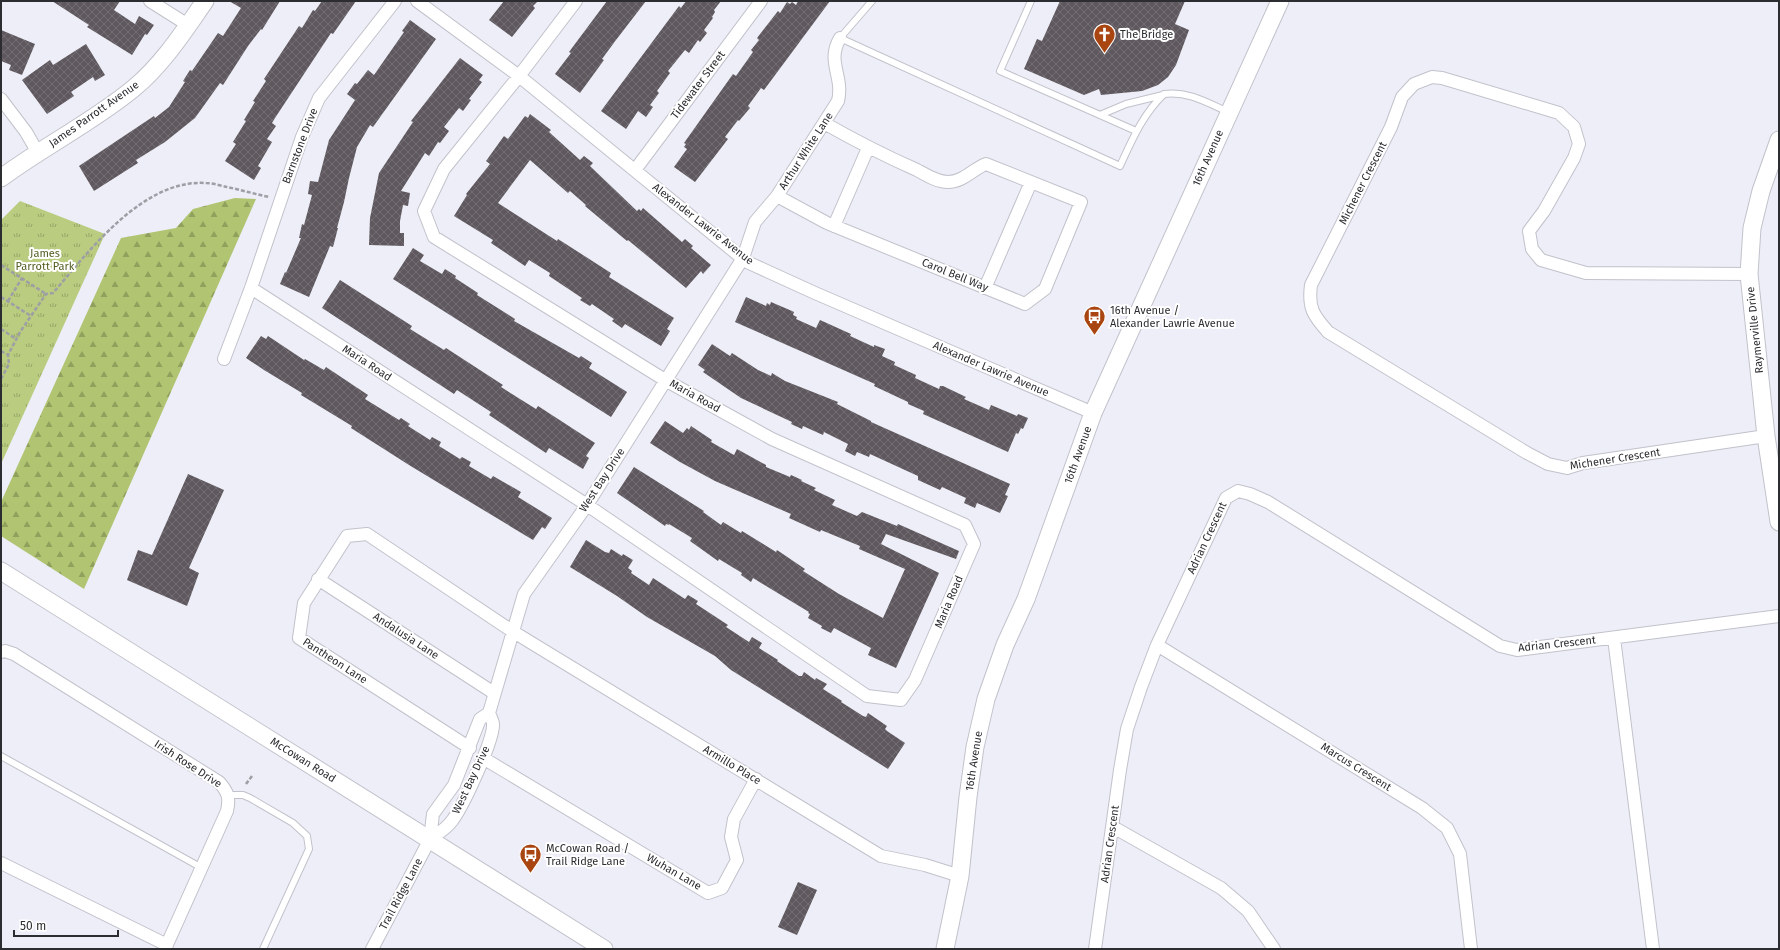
<svg xmlns="http://www.w3.org/2000/svg" width="1780" height="950" font-family="'Fira Sans',sans-serif">
  <style>
    .forest { fill: url(#forest-firs) }
    .park { fill: url(#park-tufts) }
    .building { fill: url(#building-cross-hatch) }
    .lines { fill: none; stroke-linecap: round; stroke-linejoin: round }
    .lane-casing { stroke: #c1c2cb; stroke-width: 8 }
    .street-casing { stroke: #c1c2cb; stroke-width: 14 }
    .secondary-casing { stroke: #c1c2cb; stroke-width: 19 }
    .path { stroke: #9e9fa5; stroke-width: 2.5; stroke-dasharray: 4 2; stroke-linecap: butt }
    .lane { stroke: #fff; stroke-width: 6 }
    .street { stroke: #fff; stroke-width: 12 }
    .secondary { stroke: #fff; stroke-width: 17 }
    .labels { text-anchor: middle; dominant-baseline: central; stroke-width: 4; stroke-linejoin: round; paint-order: stroke }
    .poi-label { font-size: 11px; fill: #2c2d30; stroke: #fff; text-anchor: start }
    .street-label { font-size: 11px; fill: #2c2d30; stroke: #fff }
    .park-label { font-size: 11px; fill: #515d22; stroke: #fff }
  </style>
  <defs>
    <pattern id="forest-firs" width="22" height="20" patternUnits="userSpaceOnUse"><rect width="22" height="20" fill="#b1c471"/><path d="M5 1l3.5 6h-7zM16 11l3.5 6h-7z" fill="#90a05d"/></pattern>
    <pattern id="park-tufts" width="24" height="20" patternUnits="userSpaceOnUse"><rect width="24" height="20" fill="#b9cc7f"/><path d="M3 7l-1-3M5 7V3M7 7l1-3M15 17l-1-3M17 17v-4M19 17l1-3" fill="none" stroke="#97a668"/></pattern>
    <pattern id="building-cross-hatch" width="8" height="8" patternUnits="userSpaceOnUse"><rect width="8" height="8" fill="#5f585e"/><path d="M0 0l8 8M0 8l8-8" fill="none" stroke="#726d72"/></pattern>
  </defs>
  <rect width="100%" height="100%" fill="#edeef7"/>
  <path class="forest" d="M 235,198 L 256,199 L 84,589 L 1,536 L 1,502 L 121,238 L 176,228 L 193,209 Z"/>
  <path class="park" d="M 20,201 L 105,234 L 1,464 L 1,220 Z"/>
  <path class="building" d="M 52,1 L 120,1 L 114,10 L 135,24 L 139,16 L 154,25 L 147,35 L 145,34 L 132,55 L 87,27 L 89,25 Z
    M 229,1 L 280,1 L 262,30 L 261,29 L 248,46 L 223,85 L 220,83 L 195,118 L 165,142 L 136,160 L 138,163 L 94,191 L 79,166 L 154,116 L 155,118 L 169,107 L 185,82 L 183,81 L 190,70 L 192,71 L 218,33 L 223,36 L 241,8 Z
    M 322,1 L 356,1 L 333,34 L 331,33 L 275,118 L 272,123 L 276,126 L 267,139 L 272,142 L 258,166 L 261,168 L 254,180 L 225,161 L 236,144 L 233,142 L 246,121 L 244,120 L 255,102 L 253,101 L 266,81 L 264,79 L 299,26 L 302,28 L 313,10 L 315,11 Z
    M 504,1 L 538,1 L 533,6 L 535,8 L 512,37 L 489,20 Z
    M 607,1 L 646,1 L 616,40 L 602,59 L 604,60 L 580,93 L 555,74 L 571,53 L 569,52 Z
    M 686,1 L 721,1 L 714,10 L 715,12 L 712,17 L 713,18 L 704,30 L 707,33 L 700,42 L 698,40 L 689,53 L 685,50 L 668,71 L 670,73 L 657,91 L 659,93 L 650,105 L 653,107 L 646,117 L 638,111 L 626,129 L 601,111 L 679,6 L 681,8 Z
    M 798,1 L 830,1 L 764,90 L 761,88 L 748,106 L 750,108 L 739,121 L 738,120 L 725,137 L 728,139 L 695,182 L 674,167 L 687,149 L 684,147 L 686,144 L 684,143 L 733,74 L 736,76 L 753,52 L 751,50 L 759,40 L 757,38 L 778,11 L 780,13 L 787,2 L 790,4 L 792,2 L 796,5 Z
    M 1060,1 L 1185,1 L 1175,24 L 1189,30 L 1176,65 L 1168,77 L 1158,85 L 1142,91 L 1101,95 L 1099,89 L 1084,95 L 1024,69 L 1037,39 L 1042,41 Z
    M 410,20 L 436,39 L 373,127 L 370,125 L 357,147 L 349,178 L 344,202 L 337,228 L 338,228 L 333,247 L 330,246 L 309,297 L 280,284 L 285,272 L 286,273 L 301,238 L 299,238 L 302,224 L 304,225 L 312,195 L 308,194 L 310,181 L 318,182 L 329,140 L 355,100 L 347,94 L 355,83 L 357,84 L 368,70 L 374,75 L 404,32 L 402,31 Z
    M 1,30 L 35,44 L 22,75 L 9,70 L 11,65 L 1,61 Z
    M 86,44 L 105,75 L 95,81 L 93,77 L 71,92 L 74,96 L 47,114 L 22,80 L 50,60 L 53,65 Z
    M 460,58 L 483,75 L 479,80 L 482,82 L 469,99 L 471,100 L 463,111 L 459,108 L 444,127 L 449,131 L 440,143 L 438,142 L 429,156 L 425,153 L 401,191 L 410,193 L 408,206 L 403,205 L 400,221 L 400,233 L 404,233 L 404,246 L 369,245 L 370,218 L 379,173 L 413,122 L 411,121 Z
    M 530,114 L 551,130 L 549,132 L 580,160 L 584,156 L 593,163 L 590,166 L 637,211 L 639,209 L 641,211 L 643,208 L 682,242 L 685,239 L 693,246 L 691,248 L 711,265 L 703,274 L 701,271 L 686,288 L 628,240 L 627,241 L 585,206 L 586,205 L 570,191 L 568,193 L 530,160 L 498,203 L 557,241 L 558,239 L 611,273 L 609,277 L 674,318 L 667,329 L 670,331 L 661,346 L 625,324 L 622,328 L 612,321 L 614,319 L 592,304 L 590,306 L 580,300 L 582,298 L 549,276 L 550,273 L 529,260 L 525,266 L 491,243 L 493,240 L 454,216 L 467,195 L 466,194 L 490,164 L 486,161 L 504,136 L 508,139 L 525,116 L 528,118 Z
    M 413,248 L 424,255 L 420,261 L 442,274 L 445,269 L 456,276 L 455,278 L 478,293 L 477,295 L 515,319 L 514,321 L 579,358 L 581,356 L 592,363 L 589,368 L 627,392 L 611,417 L 393,279 Z
    M 340,280 L 412,326 L 410,329 L 444,350 L 446,348 L 503,385 L 501,387 L 536,409 L 538,406 L 595,443 L 586,456 L 589,458 L 583,469 L 549,448 L 546,453 L 489,415 L 491,412 L 457,390 L 454,394 L 322,308 Z
    M 746,297 L 766,306 L 767,303 L 770,305 L 771,302 L 792,311 L 794,312 L 793,315 L 797,317 L 796,319 L 816,328 L 820,320 L 851,334 L 850,336 L 874,347 L 874,345 L 885,349 L 882,356 L 895,362 L 894,365 L 916,375 L 915,378 L 939,389 L 940,386 L 943,386 L 966,397 L 964,399 L 989,410 L 991,405 L 1017,416 L 1018,414 L 1028,418 L 1023,429 L 1021,428 L 1018,434 L 1016,433 L 1008,452 L 923,414 L 924,411 L 908,404 L 908,402 L 874,386 L 875,384 L 735,322 Z
    M 261,336 L 266,339 L 268,336 L 304,360 L 305,359 L 324,370 L 326,367 L 368,395 L 365,399 L 399,420 L 401,418 L 410,424 L 408,426 L 430,440 L 432,437 L 441,442 L 439,446 L 460,459 L 462,457 L 471,462 L 469,466 L 491,479 L 493,476 L 521,492 L 518,497 L 552,518 L 545,529 L 542,527 L 533,540 L 409,465 L 351,428 L 352,426 L 301,395 L 302,393 L 264,370 L 246,358 Z
    M 712,344 L 730,356 L 732,353 L 758,370 L 771,376 L 772,373 L 785,381 L 823,396 L 838,402 L 837,404 L 871,421 L 871,422 L 1010,484 L 1005,495 L 1008,496 L 1000,513 L 977,503 L 975,508 L 964,503 L 966,498 L 942,487 L 940,490 L 918,480 L 918,476 L 870,454 L 869,457 L 857,452 L 855,456 L 845,451 L 848,444 L 824,432 L 823,435 L 803,426 L 802,429 L 791,424 L 792,422 L 741,398 L 703,372 L 705,370 L 698,365 Z
    M 665,421 L 683,433 L 687,428 L 689,430 L 691,426 L 712,440 L 711,442 L 734,455 L 737,449 L 766,465 L 766,467 L 790,477 L 791,475 L 802,480 L 801,481 L 816,488 L 814,490 L 835,500 L 832,505 L 857,516 L 862,512 L 897,526 L 898,524 L 959,551 L 956,559 L 886,534 L 881,544 L 939,573 L 896,668 L 868,655 L 871,648 L 834,628 L 831,633 L 821,628 L 822,626 L 808,618 L 810,614 L 808,613 L 809,612 L 753,578 L 751,582 L 741,575 L 742,573 L 719,559 L 718,561 L 690,541 L 692,538 L 669,524 L 669,525 L 666,524 L 665,526 L 617,493 L 634,467 L 704,511 L 703,512 L 721,525 L 723,522 L 741,533 L 742,531 L 776,552 L 777,550 L 805,569 L 803,571 L 839,594 L 883,618 L 905,569 L 859,549 L 860,546 L 821,530 L 820,532 L 789,518 L 791,514 L 715,481 L 680,462 L 650,443 Z
    M 188,474 L 224,490 L 189,568 L 199,573 L 187,606 L 127,580 L 138,550 L 152,555 Z
    M 586,540 L 605,552 L 609,553 L 611,549 L 622,556 L 623,554 L 633,560 L 628,568 L 632,571 L 631,573 L 649,585 L 653,578 L 685,599 L 688,595 L 698,601 L 696,604 L 728,625 L 726,627 L 749,642 L 752,637 L 762,643 L 759,648 L 778,660 L 777,661 L 799,676 L 802,676 L 804,672 L 815,680 L 816,678 L 827,684 L 823,689 L 842,701 L 841,702 L 863,716 L 866,717 L 868,713 L 887,726 L 885,729 L 887,731 L 905,743 L 888,769 L 731,670 L 715,656 L 647,617 L 617,596 L 570,567 Z
    M 798,882 L 817,890 L 797,935 L 778,927 Z"/>
  <g class="lines">
    <defs>
      <path id="lane" d="M 872,1 L 840,38 L 1120,166 C 1132,140 1143,114 1164,94 C 1188,91 1206,102 1228,112
        M 1031,1 L 1000,71 L 1100,115 L 1126,104 L 1163,95
        M 1100,115 L 1136,131
        M 1,756 L 202,868
        M 228,795 L 243,795 L 250,798 L 293,823 L 307,836 L 309,849 L 263,949"/>
      <path id="street" d="M 150,1 L 188,25
        M 417,1 L 519,76 L 747,262 L 815,293 L 1093,413
        M 1,99 L 26,132 L 38,153
        M 635,170 L 761,1
        M 777,196 L 827,223 L 1025,304 L 1045,289 L 1081,202 L 986,164 C 973,169 963,182 948,182 C 937,182 926,175 917,170 C 885,156 854,140 824,123
        M 834,226 L 868,148
        M 1749,274 L 1586,273 L 1541,260 L 1532,249 L 1529,231 L 1544,211 L 1574,158 L 1579,144 L 1574,127 L 1559,113 L 1442,78 L 1432,77 L 1414,84 L 1402,97 L 1391,127 L 1311,285 C 1308,308 1313,315 1328,332 L 1527,453 L 1548,464 L 1567,468 L 1583,463 L 1766,436
        M 251,288 L 587,505 L 867,696 L 901,700 L 915,680 L 974,544 L 965,525 L 772,439 L 665,380 L 434,237 L 424,211 L 444,169 L 519,76 L 576,1
        M 985,288 L 1031,182
        M 224,359 L 251,288 L 302,137 L 319,98 L 395,1
        M 318,579 L 494,693
        M 1614,638 L 1653,949
        M 1157,645 L 1422,808 L 1447,828 L 1460,854 L 1471,949
        M 1,652 L 5,651 L 14,654 L 219,782 C 228,792 230,798 227,811 L 165,949
        M 470,748 L 299,638 L 304,603 L 347,536 L 367,534 L 512,631 L 881,856 L 925,865 L 960,876
        M 483,758 L 708,893 L 722,888 L 737,860 L 731,837 L 734,819 L 756,779
        M 1113,827 L 1221,888 L 1248,911 L 1274,949
        M 430,839 C 437,834 446,829 451,822 C 462,809 494,740 493,724 C 493,721 490,716 489,713 L 524,594 L 587,505 L 743,258 L 755,222 L 777,196 L 838,101 C 844,76 826,62 840,38
        M 1,863 L 167,945
        M 372,949 L 430,839 L 433,814 L 454,785 L 480,719 L 489,713
        M 1095,949 L 1120,770 L 1127,729 L 1141,687 L 1157,645 L 1226,498 L 1238,491 L 1250,494 L 1268,502 L 1500,646 L 1517,650 L 1779,616"/>
      <path id="secondary" d="M 1779,140 L 1761,191 L 1752,228 L 1749,274 L 1766,436 L 1779,522
        M 1,178 C 44,146 93,122 134,88 C 163,64 184,31 205,1
        M 1,571 L 604,949
        M 945,949 L 960,876 L 968,797 L 975,747 L 986,699 L 1005,645 L 1026,599 L 1093,413 L 1280,1"/>
    </defs>
    <use href="#lane" class="lane-casing"/>
    <use href="#street" class="street-casing"/>
    <use href="#secondary" class="secondary-casing"/>
    <path class="path" d="M 1,265 L 46,294
      M 1,297 L 31,316
      M 8,301 L 22,278
      M 1,329 L 16,339
      M 1,351 L 8,355
      M 1,379 L 9,364 L 8,355 L 20,332 L 46,294 L 53,293 C 90,250 143,179 206,183 C 213,183 221,186 227,187 C 241,190 255,194 269,197
      M 246,784 L 252,776"/>
    <use href="#lane" class="lane"/>
    <use href="#street" class="street"/>
    <use href="#secondary" class="secondary"/>
  </g>
  <defs>
    <symbol id="church-pin" viewBox="-11 -11 22 30"><path d="M0 17L-7.5 6A9.5 9.5 0 1 1 7.5 6Z" fill="#a94511" stroke="#fff"/><path d="M-1.2-6h2.4v3.5h3.3v2.4h-3.3V6h-2.4V-.1h-3.3v-2.4h3.3Z" fill="#fff"/></symbol>
    <symbol id="bus-pin" viewBox="-11 -11 22 30"><path d="M0 17L-7.5 6A9.5 9.5 0 1 1 7.5 6Z" fill="#a94511" stroke="#fff"/><path d="M-5-6H5V4H4V6H2V4H-2V6H-4V4H-5ZM-3.5-4V0h7V-4ZM-3.5 1.2v1.5H-2V1.2ZM2 1.2v1.5H3.5V1.2Z" fill="#fff"/></symbol>
  </defs>
  <g fill-rule="evenodd">
    <use href="#church-pin" x="1092" y="22" width="25" height="34"/>
    <use href="#bus-pin" x="1082" y="304" width="25" height="34"/>
    <use href="#bus-pin" x="518" y="842" width="25" height="34"/>
  </g>
  <g class="labels">
    <g class="poi-label">
      <text x="1120" y="34">The Bridge</text>
      <text x="1110" y="310">16th Avenue /<tspan x="1110" dy="13">Alexander Lawrie Avenue</tspan></text>
      <text x="546" y="848">McCowan Road /<tspan x="546" dy="13">Trail Ridge Lane</tspan></text>
    </g>
    <g class="street-label">
      <text transform="translate(698 85) rotate(-53)">Tidewater Street</text>
      <text transform="translate(94 114) rotate(-35)">James Parrott Avenue</text>
      <text transform="translate(300 146) rotate(-69)">Barnstone Drive</text>
      <text transform="translate(806 151) rotate(-57)">Arthur White Lane</text>
      <text transform="translate(1208 158) rotate(-66)">16th Avenue</text>
      <text transform="translate(1363 183) rotate(-63)">Michener Crescent</text>
      <text transform="translate(703 224) rotate(38)">Alexander Lawrie Avenue</text>
      <text transform="translate(955 275) rotate(22)">Carol Bell Way</text>
      <text transform="translate(1755 330) rotate(-96)">Raymerville Drive</text>
      <text transform="translate(367 363) rotate(33)">Maria Road</text>
      <text transform="translate(991 369) rotate(23)">Alexander Lawrie Avenue</text>
      <text transform="translate(695 396) rotate(29)">Maria Road</text>
      <text transform="translate(1078 455) rotate(-70)">16th Avenue</text>
      <text transform="translate(1615 459) rotate(-9)">Michener Crescent</text>
      <text transform="translate(602 480) rotate(-57)">West Bay Drive</text>
      <text transform="translate(1207 538) rotate(-65)">Adrian Crescent</text>
      <text transform="translate(949 602) rotate(-67)">Maria Road</text>
      <text transform="translate(406 636) rotate(33)">Andalusia Lane</text>
      <text transform="translate(1557 644) rotate(-6)">Adrian Crescent</text>
      <text transform="translate(335 661) rotate(33)">Pantheon Lane</text>
      <text transform="translate(303 760) rotate(32)">McCowan Road</text>
      <text transform="translate(974 761) rotate(-81)">16th Avenue</text>
      <text transform="translate(188 764) rotate(33)">Irish Rose Drive</text>
      <text transform="translate(732 765) rotate(31)">Armillo Place</text>
      <text transform="translate(1356 767) rotate(32)">Marcus Crescent</text>
      <text transform="translate(471 780) rotate(-65)">West Bay Drive</text>
      <text transform="translate(1110 844) rotate(-82)">Adrian Crescent</text>
      <text transform="translate(674 872) rotate(30)">Wuhan Lane</text>
      <text transform="translate(401 894) rotate(-62)">Trail Ridge Lane</text>
    </g>
    <g class="park-label">
      <text x="45" y="253">James<tspan x="45" dy="13">Parrott Park</tspan></text>
    </g>
  </g>
  <rect width="1780" height="950" fill="none" stroke="#2c2d30" stroke-width="4"/>
  <path d="M14 930v6h104v-6" fill="none" stroke="#2c2d30" stroke-width="2"/>
  <text x="20" y="930" font-size="12" fill="#2c2d30" stroke="#ffffff" stroke-width="3" paint-order="stroke">50 m</text>
</svg>
